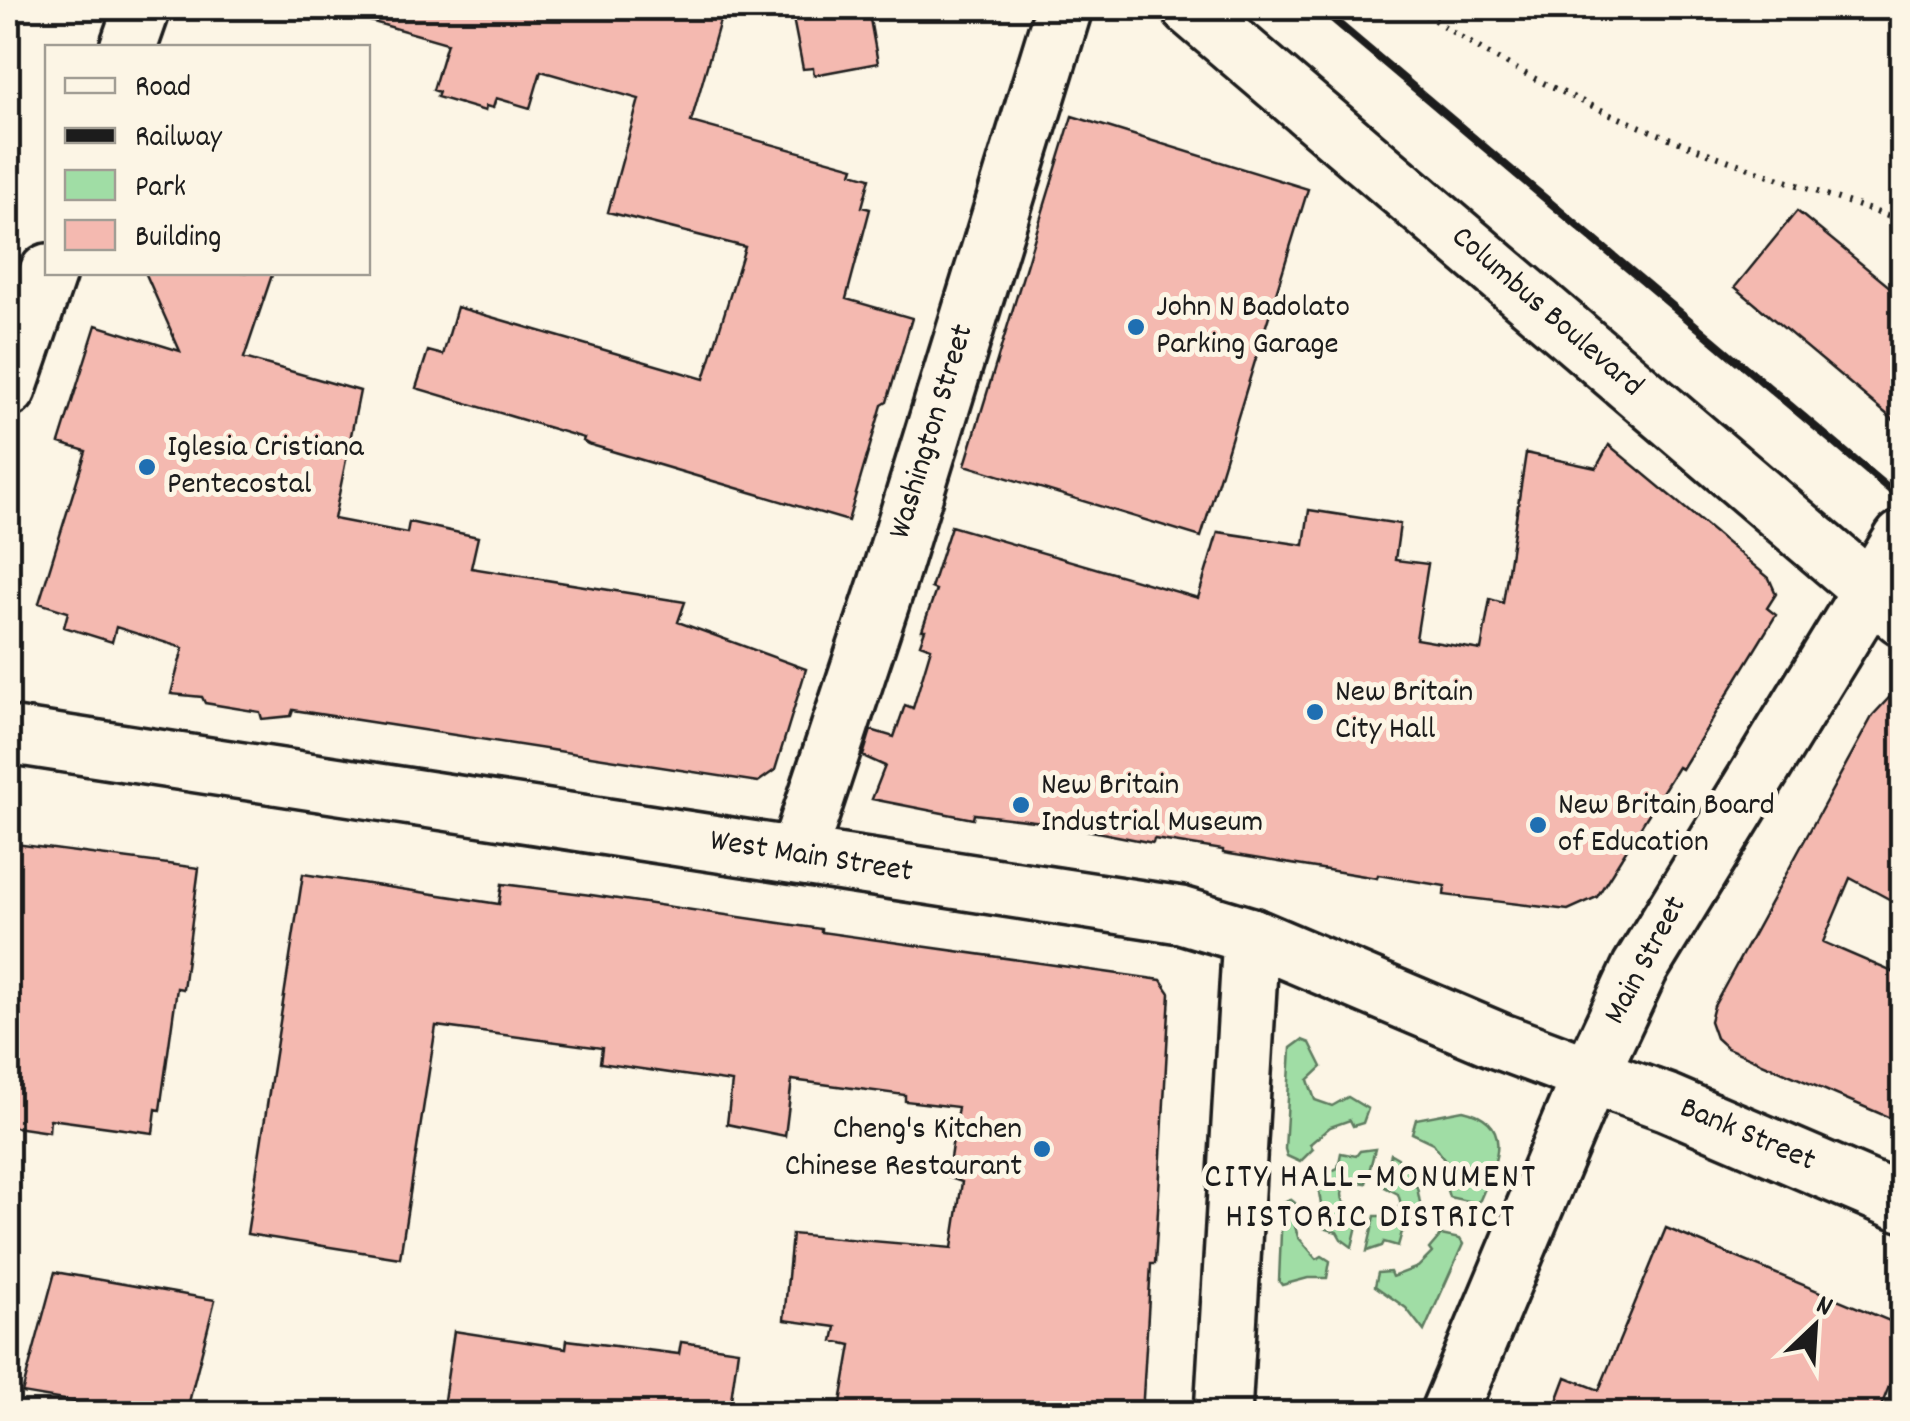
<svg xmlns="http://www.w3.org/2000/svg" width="1910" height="1421" font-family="Dekko,sans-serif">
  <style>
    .green { fill: #a0dda5; stroke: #5e7c60; stroke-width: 2.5 }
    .building { fill: #f4b9b0; stroke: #1c1c1c; stroke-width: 2.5 }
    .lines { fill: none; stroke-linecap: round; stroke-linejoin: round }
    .minor-casing { stroke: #1c1c1c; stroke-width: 62 }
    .major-casing { stroke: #1c1c1c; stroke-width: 62 }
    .path { stroke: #1c1c1c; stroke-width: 6; stroke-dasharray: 2.5 8; stroke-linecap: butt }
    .minor { stroke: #fcf5e5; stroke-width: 55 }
    .major { stroke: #fcf5e5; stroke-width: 55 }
    .rail { stroke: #1c1c1c; stroke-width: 8 }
    .poi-dot { fill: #1f6fb2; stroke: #fcf5e5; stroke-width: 4 }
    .labels { text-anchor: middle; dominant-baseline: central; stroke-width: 10; stroke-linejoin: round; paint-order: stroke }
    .poi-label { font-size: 32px; fill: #1c1c1c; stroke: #fcf5e5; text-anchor: start }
    .street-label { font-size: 32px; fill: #1c1c1c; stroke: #fcf5e5 }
    .neighbourhood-label { font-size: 35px; letter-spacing: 2.5px; fill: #1c1c1c; stroke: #fcf5e5 }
  </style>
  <rect width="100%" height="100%" fill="#fcf5e5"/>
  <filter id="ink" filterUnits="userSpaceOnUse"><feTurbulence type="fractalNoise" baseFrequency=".01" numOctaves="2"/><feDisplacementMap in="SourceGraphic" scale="20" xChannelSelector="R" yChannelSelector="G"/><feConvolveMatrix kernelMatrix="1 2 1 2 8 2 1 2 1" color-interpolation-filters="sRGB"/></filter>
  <g filter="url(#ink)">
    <path class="green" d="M 1302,1040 L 1310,1043 L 1322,1067 L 1308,1080 L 1315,1100 L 1332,1106 L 1348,1097 L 1368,1109 L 1363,1123 L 1353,1126 L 1350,1120 L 1330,1127 L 1310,1144 L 1313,1149 L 1300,1162 L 1287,1156 L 1285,1149 L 1291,1048 Z
      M 1463,1110 C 1517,1122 1495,1165 1480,1200 L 1476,1203 L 1449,1197 L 1444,1180 L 1451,1177 L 1447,1163 L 1433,1143 L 1412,1133 L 1416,1119 Z
      M 1375,1149 L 1366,1183 L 1352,1181 C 1344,1186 1339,1192 1344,1202 L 1360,1213 L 1352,1247 L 1341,1239 L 1337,1232 L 1323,1228 L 1327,1213 L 1322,1211 L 1319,1192 L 1325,1174 L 1338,1168 L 1341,1153 L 1356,1156 L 1360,1151 Z
      M 1391,1154 L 1398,1158 L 1402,1168 L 1416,1171 L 1413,1185 L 1417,1187 L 1421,1208 L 1411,1228 L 1402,1232 L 1398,1246 L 1384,1242 L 1382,1246 L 1367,1251 L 1375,1216 L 1391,1216 L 1401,1204 L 1398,1194 L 1383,1186 Z
      M 1290,1199 L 1295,1203 L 1296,1217 L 1293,1219 L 1298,1237 L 1317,1259 L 1322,1256 L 1330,1261 L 1327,1278 L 1308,1278 L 1282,1285 L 1279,1281 L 1282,1208 L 1284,1202 Z
      M 1441,1235 L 1460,1239 L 1463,1244 L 1424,1331 L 1406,1308 L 1375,1286 L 1378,1273 L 1390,1272 L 1392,1277 L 1418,1267 L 1432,1253 L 1429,1249 Z"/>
    <path class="building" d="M 357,8 L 687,8 L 721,17 L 691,122 L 854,167 L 852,173 L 870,178 L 862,207 L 870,209 L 846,299 L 912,318 L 887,402 L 882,405 L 848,521 L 588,444 L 583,441 L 584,438 L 416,388 L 428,351 L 443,355 L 457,307 L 704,379 L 745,247 L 608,212 L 639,99 L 541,71 L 530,108 L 496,98 L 493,108 L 486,106 L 485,111 L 437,97 L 439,92 L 433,90 L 447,43 L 356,17 Z
      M 791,8 L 868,8 L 878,63 L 814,75 L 813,68 L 803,69 Z
      M 1072,116 L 1308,189 L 1201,537 L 965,465 Z
      M 1797,211 L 1902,297 L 1902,427 L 1735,287 Z
      M 145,272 L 273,272 L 244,358 L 360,391 L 334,519 L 407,533 L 409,522 L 478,537 L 471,568 L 685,602 L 678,622 L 806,669 L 775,770 L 758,782 L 293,710 L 291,716 L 262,719 L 260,712 L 205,703 L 202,697 L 171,694 L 183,648 L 116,627 L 112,642 L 64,627 L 68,612 L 39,603 L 86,451 L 59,443 L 96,325 L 180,351 Z
      M 1609,445 L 1769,578 L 1776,594 L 1767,608 L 1776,615 L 1682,769 L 1678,767 L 1597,897 L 1568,910 L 1444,895 L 1445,886 L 1378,875 L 1377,878 L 1223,853 L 1223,850 L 1154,839 L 1153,843 L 1051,823 L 974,814 L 973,819 L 872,799 L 885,766 L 863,756 L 871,730 L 894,737 L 905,705 L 913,708 L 931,648 L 920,644 L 925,630 L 922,630 L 936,590 L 931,588 L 951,526 L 1198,598 L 1218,532 L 1304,545 L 1309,510 L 1400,524 L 1395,560 L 1428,564 L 1416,639 L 1481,650 L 1490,599 L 1503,603 L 1526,453 L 1596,468 Z
      M 1902,684 L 1902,906 L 1850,878 L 1823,942 L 1902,976 L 1902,1123 L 1727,1048 L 1716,1038 L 1710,1021 L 1714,1006 L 1873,715 Z
      M 15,844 L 199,868 L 183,989 L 177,988 L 160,1110 L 156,1109 L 153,1133 L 50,1119 L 49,1132 L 8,1126 L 8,899 Z
      M 303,874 L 499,904 L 502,884 L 591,895 L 821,929 L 821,932 L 1161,980 L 1170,993 L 1155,1264 L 1151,1264 L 1142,1414 L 839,1414 L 851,1345 L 833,1341 L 836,1327 L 784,1320 L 792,1234 L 952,1248 L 962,1182 L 947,1177 L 958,1107 L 905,1101 L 905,1095 L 792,1080 L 785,1136 L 727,1124 L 732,1082 L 600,1063 L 602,1048 L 436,1026 L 400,1258 L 247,1234 Z
      M 1666,1228 L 1902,1326 L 1902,1354 L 1878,1414 L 1552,1414 L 1566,1377 L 1599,1390 Z
      M 55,1272 L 215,1300 L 186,1414 L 146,1414 L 22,1393 Z
      M 454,1331 L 566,1348 L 567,1340 L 679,1354 L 681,1342 L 738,1350 L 729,1414 L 442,1414 Z"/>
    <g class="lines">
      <defs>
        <path id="minor" d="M 1190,8 L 1902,617
          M 128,48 L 142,8
          M 8,389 L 48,272
          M 1590,1075 L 1666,1102 L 1902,1203
          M 1223,1414 L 1251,936"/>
        <path id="major" d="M 8,735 L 1181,915 L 1251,936 L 1499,1041 L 1590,1075
          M 797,856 L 886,587 L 1064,8
          M 1448,1414 L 1590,1075 L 1640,968 L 1902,539"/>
      </defs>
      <use href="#minor" class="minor-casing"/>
      <use href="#major" class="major-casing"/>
      <path class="path" d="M 1417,8 C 1563,111 1736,163 1902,221"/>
      <use href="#minor" class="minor"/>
      <use href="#major" class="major"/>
      <path class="rail" d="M 1320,8 L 1902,500"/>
    </g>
  </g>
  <g class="poi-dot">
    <circle cx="1136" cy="327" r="10"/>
    <circle cx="147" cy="467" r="10"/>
    <circle cx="1315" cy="712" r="10"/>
    <circle cx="1021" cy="805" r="10"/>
    <circle cx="1538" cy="825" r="10"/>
    <circle cx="1042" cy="1149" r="10"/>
  </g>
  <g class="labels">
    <g class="poi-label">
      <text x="1156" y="309">John N Badolato<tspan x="1156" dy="37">Parking Garage</tspan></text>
      <text x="167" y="449">Iglesia Cristiana<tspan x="167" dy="37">Pentecostal</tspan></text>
      <text x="1335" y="694">New Britain<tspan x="1335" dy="37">City Hall</tspan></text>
      <text x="1041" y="787">New Britain<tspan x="1041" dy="37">Industrial Museum</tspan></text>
      <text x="1558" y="807">New Britain Board<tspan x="1558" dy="37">of Education</tspan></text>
      <text x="1022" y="1131" text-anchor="end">Cheng's Kitchen<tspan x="1022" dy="37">Chinese Restaurant</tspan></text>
    </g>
    <g class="street-label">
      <text transform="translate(1546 313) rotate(41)">Columbus Boulevard</text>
      <text transform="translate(933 432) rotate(-73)">Washington Street</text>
      <text transform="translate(811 858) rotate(9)">West Main Street</text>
      <text transform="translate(1647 961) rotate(-62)">Main Street</text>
      <text transform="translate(1747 1136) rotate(23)">Bank Street</text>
    </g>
    <g class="neighbourhood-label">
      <text x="1371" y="1179">CITY HALL–MONUMENT<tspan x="1371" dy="40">HISTORIC DISTRICT</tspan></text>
    </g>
  </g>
  <rect width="1910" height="1421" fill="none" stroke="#fcf5e5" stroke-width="40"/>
  <rect x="20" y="20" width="1870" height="1381" fill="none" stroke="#1c1c1c" stroke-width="4" filter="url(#ink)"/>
  <rect x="45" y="45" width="325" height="230" fill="#fcf5e5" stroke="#a29e95" stroke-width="2.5"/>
  <rect x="65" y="78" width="50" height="15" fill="#fcf5e5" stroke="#a29e95" stroke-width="2.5"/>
  <text x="135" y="95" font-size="30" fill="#1c1c1c">Road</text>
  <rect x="65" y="128" width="50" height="15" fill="#1c1c1c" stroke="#a29e95" stroke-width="2.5"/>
  <text x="135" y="145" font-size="30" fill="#1c1c1c">Railway</text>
  <rect x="65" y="170" width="50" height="30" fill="#a0dda5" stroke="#a29e95" stroke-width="2.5"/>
  <text x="135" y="195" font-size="30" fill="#1c1c1c">Park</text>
  <rect x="65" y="220" width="50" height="30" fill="#f4b9b0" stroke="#a29e95" stroke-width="2.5"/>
  <text x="135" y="245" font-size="30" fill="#1c1c1c">Building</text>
  <g transform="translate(1815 1326) rotate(25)" stroke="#fcf5e5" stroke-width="8" paint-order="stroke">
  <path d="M0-8L18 38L0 25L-18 38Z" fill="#1c1c1c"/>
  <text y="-15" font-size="28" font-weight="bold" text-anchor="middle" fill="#1c1c1c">N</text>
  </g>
</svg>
